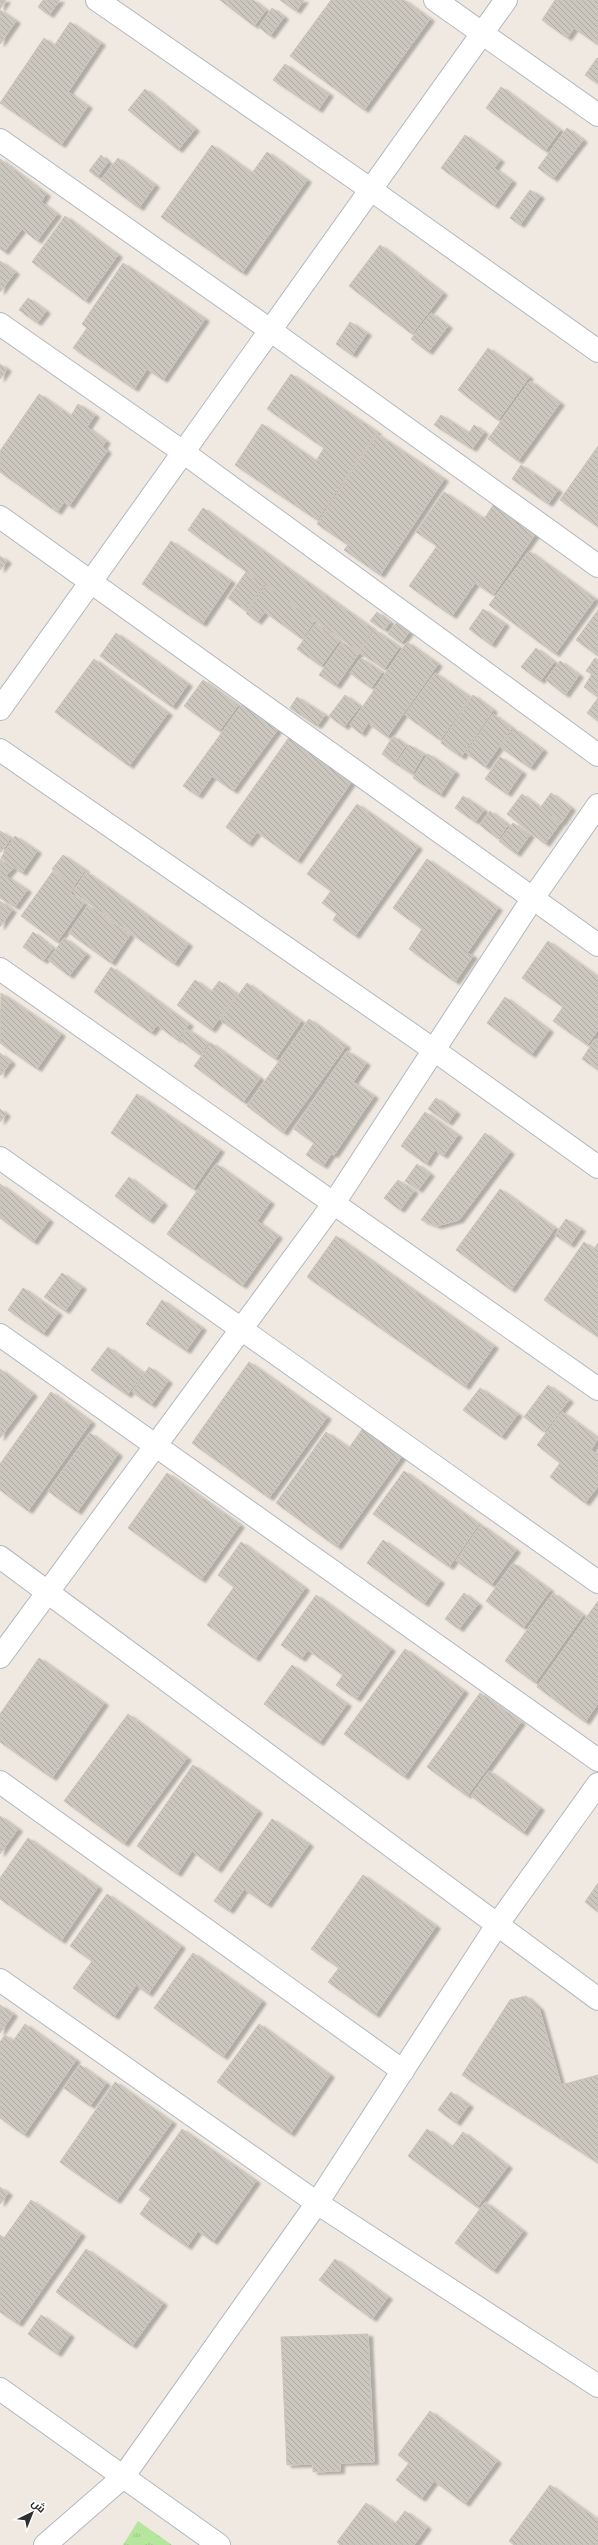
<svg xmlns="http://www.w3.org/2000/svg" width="598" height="2545" font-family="'Space Grotesk',Cairo,sans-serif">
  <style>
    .park { fill: url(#park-tufts) }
    .building { fill: url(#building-back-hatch); stroke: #cbc5ba; filter: url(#shadow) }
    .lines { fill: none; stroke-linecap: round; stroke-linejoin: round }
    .minor-casing { stroke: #b4b7c1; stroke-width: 24 }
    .minor { stroke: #fff; stroke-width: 22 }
  </style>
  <defs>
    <pattern id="park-tufts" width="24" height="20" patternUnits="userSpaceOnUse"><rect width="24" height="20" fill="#b6e59e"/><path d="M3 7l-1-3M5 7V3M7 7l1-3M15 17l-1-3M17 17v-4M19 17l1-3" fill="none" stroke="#9dc588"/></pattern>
    <pattern id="building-back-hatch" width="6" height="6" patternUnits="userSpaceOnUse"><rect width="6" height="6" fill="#cbc7bf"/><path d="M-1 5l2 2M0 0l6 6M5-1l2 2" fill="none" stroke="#afaba4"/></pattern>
    <filter id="shadow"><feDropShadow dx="4.5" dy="2.5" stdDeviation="1" flood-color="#0004"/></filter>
  </defs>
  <rect width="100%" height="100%" fill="#efe9e1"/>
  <path class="park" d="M 138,2521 L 172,2545 L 123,2545 Z"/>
  <path class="building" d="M 0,0 L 6,0 L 0,9 Z
    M 43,0 L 60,0 L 49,15 L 38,7 Z
    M 220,0 L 253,0 L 266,10 L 254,26 Z
    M 280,0 L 304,0 L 296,11 Z
    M 331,0 L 404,0 L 430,19 L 364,110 L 290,56 Z
    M 555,0 L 598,0 L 598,45 L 574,28 L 567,38 L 542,20 Z
    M 272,8 L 284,17 L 270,36 L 259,27 Z
    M 0,10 L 16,21 L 0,44 Z
    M 70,22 L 101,43 L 68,92 L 88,106 L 61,145 L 0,103 L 44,38 L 54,46 Z
    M 597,58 L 598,59 L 598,84 L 585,75 Z
    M 285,64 L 329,94 L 318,110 L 273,80 Z
    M 501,87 L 560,130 L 545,151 L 486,108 Z
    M 145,89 L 195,129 L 178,150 L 128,110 Z
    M 567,128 L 583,140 L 553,179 L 538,168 Z
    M 465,135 L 500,160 L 494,168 L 512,181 L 494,206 L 441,168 Z
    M 212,145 L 252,173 L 267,152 L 307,180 L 242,273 L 161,217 Z
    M 101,155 L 108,162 L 97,177 L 89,171 Z
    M 118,158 L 155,185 L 139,208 L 101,180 Z
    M 0,159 L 46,194 L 41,202 L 57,214 L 37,241 L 22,229 L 4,252 L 0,249 Z
    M 530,190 L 540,196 L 520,225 L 510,218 Z
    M 65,216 L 118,255 L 85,301 L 32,262 Z
    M 380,245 L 443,293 L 412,334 L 349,286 Z
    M 0,261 L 15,272 L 0,292 Z
    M 123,263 L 205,319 L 163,380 L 147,369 L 134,389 L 73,348 L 87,328 L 82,324 Z
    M 28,298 L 46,311 L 37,323 L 19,310 Z
    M 431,313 L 448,326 L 428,352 L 411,339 Z
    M 350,322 L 367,333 L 352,355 L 336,344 Z
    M 488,348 L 529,377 L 498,420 L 458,390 Z
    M 0,364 L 7,369 L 0,379 Z
    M 291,374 L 377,432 L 317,520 L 235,465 L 262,424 L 316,461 L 324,448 L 267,409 Z
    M 530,381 L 560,403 L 518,461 L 488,439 Z
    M 39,394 L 71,416 L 78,404 L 95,415 L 87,427 L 106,441 L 102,447 L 107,451 L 69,506 L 64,502 L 57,512 L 0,472 L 0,451 Z
    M 441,415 L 469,433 L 474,425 L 484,432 L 472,449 L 434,425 Z
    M 377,434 L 444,479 L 380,575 L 344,550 L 348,545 L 317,524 Z
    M 598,446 L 598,527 L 560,500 Z
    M 521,465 L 558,490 L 548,504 L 512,479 Z
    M 444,492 L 484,519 L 494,504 L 536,533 L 493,595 L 475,583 L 452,616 L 409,586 L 437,546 L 416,532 Z
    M 203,508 L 373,629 L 358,651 L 188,530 Z
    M 171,541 L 231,581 L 202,624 L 142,584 Z
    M 529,551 L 595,599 L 555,654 L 489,605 Z
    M 0,556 L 7,561 L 0,570 Z
    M 246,572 L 264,584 L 246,611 L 228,598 Z
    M 266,585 L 314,621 L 302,639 L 265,612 L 257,622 L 246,613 Z
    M 483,609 L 505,624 L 491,645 L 469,629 Z
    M 598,610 L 598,656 L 576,640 Z
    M 377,612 L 390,622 L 384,630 L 370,621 Z
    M 316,623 L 339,641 L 321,666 L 297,649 Z
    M 396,623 L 409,632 L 401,643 L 388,634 Z
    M 375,630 L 399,647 L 384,669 L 359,652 Z
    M 116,633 L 188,684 L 172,707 L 100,656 Z
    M 342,642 L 359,653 L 336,686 L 319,675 Z
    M 407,642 L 438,664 L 387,737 L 368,723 L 361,734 L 350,725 Z
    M 536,648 L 554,662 L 540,681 L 521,667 Z
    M 361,658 L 382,672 L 371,688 L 350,673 Z
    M 595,658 L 598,660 L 598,692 L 596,696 L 584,687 L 592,674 L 586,671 Z
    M 94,659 L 168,713 L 129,766 L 55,712 Z
    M 560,661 L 579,675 L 565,695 L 546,680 Z
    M 435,673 L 470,697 L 440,740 L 405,715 Z
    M 203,680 L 238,705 L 219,731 L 184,706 Z
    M 345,695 L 360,706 L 344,727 L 329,716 Z
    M 473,695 L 493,710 L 461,757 L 441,743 Z
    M 297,697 L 325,715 L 317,726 L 290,708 Z
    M 598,698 L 598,721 L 587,713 Z
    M 246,699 L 281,725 L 233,791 L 212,776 L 198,796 L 183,786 Z
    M 493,714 L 512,728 L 485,767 L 466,753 Z
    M 514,729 L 543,750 L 530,768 L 500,747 Z
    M 292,733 L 354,778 L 297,861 L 257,832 L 248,844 L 226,827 Z
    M 393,736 L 406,745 L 394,763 L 382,754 Z
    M 409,745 L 424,754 L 412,774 L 396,764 Z
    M 428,754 L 455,772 L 440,795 L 413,778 Z
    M 500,757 L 522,772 L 507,794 L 485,779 Z
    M 551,793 L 571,808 L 561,823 L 540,808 Z
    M 522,794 L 560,823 L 545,844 L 507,814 Z
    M 463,796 L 484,810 L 475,822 L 455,808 Z
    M 357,804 L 418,847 L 355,936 L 333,920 L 337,914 L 322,903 L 331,891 L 307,874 Z
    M 490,811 L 508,825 L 498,839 L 480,825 Z
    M 513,823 L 530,835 L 516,854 L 499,841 Z
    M 0,831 L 11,838 L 1,852 L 0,852 Z
    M 15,836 L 37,851 L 22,873 L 1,858 Z
    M 63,855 L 85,870 L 74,885 L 52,869 Z
    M 0,859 L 13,868 L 6,876 L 27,890 L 15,907 L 0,898 Z
    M 427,859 L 498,908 L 467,953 L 473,956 L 455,982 L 409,949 L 422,929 L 393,908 Z
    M 53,871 L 74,887 L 70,893 L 84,903 L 57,942 L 21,916 Z
    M 86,872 L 188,944 L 174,964 L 73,892 Z
    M 0,901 L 12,910 L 0,927 Z
    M 88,905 L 130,935 L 111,963 L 69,933 Z
    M 33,932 L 53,948 L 43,961 L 23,947 Z
    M 64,938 L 86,954 L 69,976 L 48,960 Z
    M 548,941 L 598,977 L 598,1030 L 587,1045 L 553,1021 L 563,1007 L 522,978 Z
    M 111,967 L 189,1024 L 177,1040 L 157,1025 L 151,1033 L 94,992 Z
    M 195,980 L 211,992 L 219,981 L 237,994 L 211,1030 L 177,1005 Z
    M 247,983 L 301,1021 L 275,1059 L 220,1020 Z
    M 1,993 L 61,1034 L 37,1069 L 0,1043 Z
    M 505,997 L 549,1030 L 531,1055 L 487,1023 Z
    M 309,1019 L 346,1046 L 283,1133 L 247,1106 Z
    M 187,1029 L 208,1043 L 200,1055 L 180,1040 Z
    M 595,1039 L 598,1041 L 598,1070 L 582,1059 Z
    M 211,1043 L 260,1078 L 243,1102 L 194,1066 Z
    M 347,1051 L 366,1063 L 353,1082 L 374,1096 L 334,1155 L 331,1154 L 323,1166 L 306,1155 L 314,1143 L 294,1129 Z
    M 0,1053 L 11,1062 L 1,1075 L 0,1075 Z
    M 137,1094 L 220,1150 L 193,1189 L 111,1133 Z
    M 436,1098 L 456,1112 L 448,1123 L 428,1109 Z
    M 0,1109 L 6,1114 L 0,1122 Z
    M 425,1112 L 458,1135 L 443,1156 L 435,1150 L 426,1164 L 401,1146 Z
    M 485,1133 L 510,1152 L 459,1220 L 437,1226 L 421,1220 Z
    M 216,1164 L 270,1202 L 257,1221 L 278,1236 L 242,1286 L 167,1234 Z
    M 417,1164 L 430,1174 L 418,1190 L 405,1181 Z
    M 129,1177 L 163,1203 L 149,1221 L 115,1196 Z
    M 398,1180 L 414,1191 L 400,1210 L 384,1198 Z
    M 0,1184 L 49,1220 L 33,1242 L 0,1218 Z
    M 500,1189 L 555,1228 L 511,1290 L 456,1250 Z
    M 566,1219 L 581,1229 L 570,1245 L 555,1235 Z
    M 336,1236 L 494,1346 L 465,1387 L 307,1277 Z
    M 584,1242 L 594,1249 L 598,1243 L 598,1337 L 544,1300 Z
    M 62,1273 L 82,1287 L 65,1311 L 44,1297 Z
    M 23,1288 L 58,1313 L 43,1334 L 8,1310 Z
    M 162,1300 L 202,1328 L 186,1351 L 146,1324 Z
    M 108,1347 L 143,1373 L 127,1395 L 91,1370 Z
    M 249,1362 L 327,1417 L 269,1498 L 192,1443 Z
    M 149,1367 L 168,1381 L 151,1405 L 132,1392 Z
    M 0,1369 L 33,1394 L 0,1438 Z
    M 548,1385 L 569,1400 L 544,1432 L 524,1417 Z
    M 480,1388 L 518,1414 L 501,1437 L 463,1410 Z
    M 51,1392 L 91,1422 L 28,1511 L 0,1490 L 0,1464 Z
    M 562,1412 L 598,1438 L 591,1450 L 598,1455 L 598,1486 L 585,1503 L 550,1477 L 560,1463 L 537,1445 Z
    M 363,1428 L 402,1456 L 337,1547 L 276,1503 L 326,1432 L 349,1448 Z
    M 90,1433 L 118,1454 L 77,1512 L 48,1491 Z
    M 404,1471 L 479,1524 L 449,1567 L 373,1514 Z
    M 167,1473 L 240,1525 L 201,1580 L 128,1528 Z
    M 481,1525 L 516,1550 L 491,1585 L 456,1561 Z
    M 383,1540 L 440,1581 L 424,1604 L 367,1563 Z
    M 241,1542 L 305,1588 L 255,1659 L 207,1625 L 234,1587 L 218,1575 Z
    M 513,1563 L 550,1590 L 523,1628 L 486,1601 Z
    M 464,1593 L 478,1604 L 459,1629 L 445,1619 Z
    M 553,1593 L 583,1615 L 535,1683 L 505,1661 Z
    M 316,1595 L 391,1649 L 356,1699 L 336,1685 L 343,1675 L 308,1650 L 301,1659 L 281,1645 Z
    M 598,1601 L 598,1703 L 585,1722 L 537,1687 Z
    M 405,1649 L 464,1691 L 404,1777 L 344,1734 Z
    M 39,1658 L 104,1703 L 52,1778 L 0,1742 L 0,1714 Z
    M 292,1665 L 347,1704 L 319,1743 L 264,1704 Z
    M 480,1693 L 521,1722 L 467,1796 L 427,1767 Z
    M 128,1714 L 187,1758 L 124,1844 L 64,1801 Z
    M 193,1765 L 258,1811 L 217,1870 L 192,1851 L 177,1874 L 137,1846 Z
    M 489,1771 L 540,1808 L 523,1833 L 471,1796 Z
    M 0,1816 L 18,1829 L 0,1854 Z
    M 272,1819 L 309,1844 L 267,1905 L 244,1889 L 229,1911 L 214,1901 Z
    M 28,1838 L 98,1887 L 61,1941 L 0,1899 L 0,1878 Z
    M 363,1875 L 436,1926 L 375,2015 L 328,1982 L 339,1968 L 311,1949 Z
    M 598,1883 L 598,1912 L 585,1902 Z
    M 107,1894 L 181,1946 L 148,1994 L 136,1985 L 114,2017 L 73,1988 L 92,1961 L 70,1946 Z
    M 193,1953 L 262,2001 L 223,2057 L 154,2008 Z
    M 526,1996 L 539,2008 L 561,2085 L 598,2075 L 598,2163 L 462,2075 L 510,2000 Z
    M 0,2005 L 13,2014 L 0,2033 Z
    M 25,2024 L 76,2060 L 24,2135 L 0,2118 L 0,2042 L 5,2035 L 13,2041 Z
    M 259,2024 L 330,2075 L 290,2134 L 217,2082 Z
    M 80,2065 L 106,2083 L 90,2106 L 64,2088 Z
    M 115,2082 L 172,2122 L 116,2201 L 60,2162 Z
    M 451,2092 L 469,2105 L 456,2123 L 438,2110 Z
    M 182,2129 L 256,2181 L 213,2242 L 198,2231 L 187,2247 L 140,2214 L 151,2198 L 139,2190 Z
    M 427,2129 L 452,2147 L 463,2132 L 508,2166 L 477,2207 L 408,2156 Z
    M 0,2187 L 8,2193 L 0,2204 Z
    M 31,2200 L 81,2234 L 18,2324 L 0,2312 L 0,2235 L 4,2238 Z
    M 485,2202 L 523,2231 L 493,2271 L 455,2243 Z
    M 86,2249 L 163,2303 L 132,2346 L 56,2292 Z
    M 335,2259 L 388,2297 L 372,2319 L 319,2280 Z
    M 41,2315 L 70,2335 L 57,2354 L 28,2334 Z
    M 368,2334 L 374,2462 L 340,2463 L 340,2471 L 313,2472 L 313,2464 L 287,2465 L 281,2337 Z
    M 430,2411 L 497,2461 L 465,2504 L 434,2481 L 421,2499 L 396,2480 L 409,2463 L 398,2455 Z
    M 550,2485 L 598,2520 L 598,2545 L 514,2545 L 509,2541 Z
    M 366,2503 L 395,2524 L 405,2511 L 427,2527 L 414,2545 L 340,2545 L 337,2542 Z"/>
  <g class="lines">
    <defs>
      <path id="minor" d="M 97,0 L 370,189 L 598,351
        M 435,0 L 598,115
        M 0,140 L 270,330 L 598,566
        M 0,324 L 183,452 L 598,755
        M 0,517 L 598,945
        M 0,709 L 506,0
        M 0,750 L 434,1050 L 598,1167
        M 0,969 L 598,1389
        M 0,1158 L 598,1582
        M 0,1335 L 598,1760
        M 0,1557 L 598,1999
        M 0,1657 L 334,1203 L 533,898 L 598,805
        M 0,1782 L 403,2071
        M 0,1980 L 317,2203 L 598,2386
        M 0,2389 L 219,2545
        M 45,2545 L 123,2477 L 317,2203 L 497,1925 L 598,1784"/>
    </defs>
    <use href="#minor" class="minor-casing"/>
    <use href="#minor" class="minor"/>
  </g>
  <g transform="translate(32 2513) rotate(43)" stroke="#ffffff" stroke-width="3" paint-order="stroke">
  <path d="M0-3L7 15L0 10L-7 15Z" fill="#2e2e2e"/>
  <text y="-6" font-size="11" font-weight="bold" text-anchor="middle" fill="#2e2e2e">ش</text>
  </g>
</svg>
